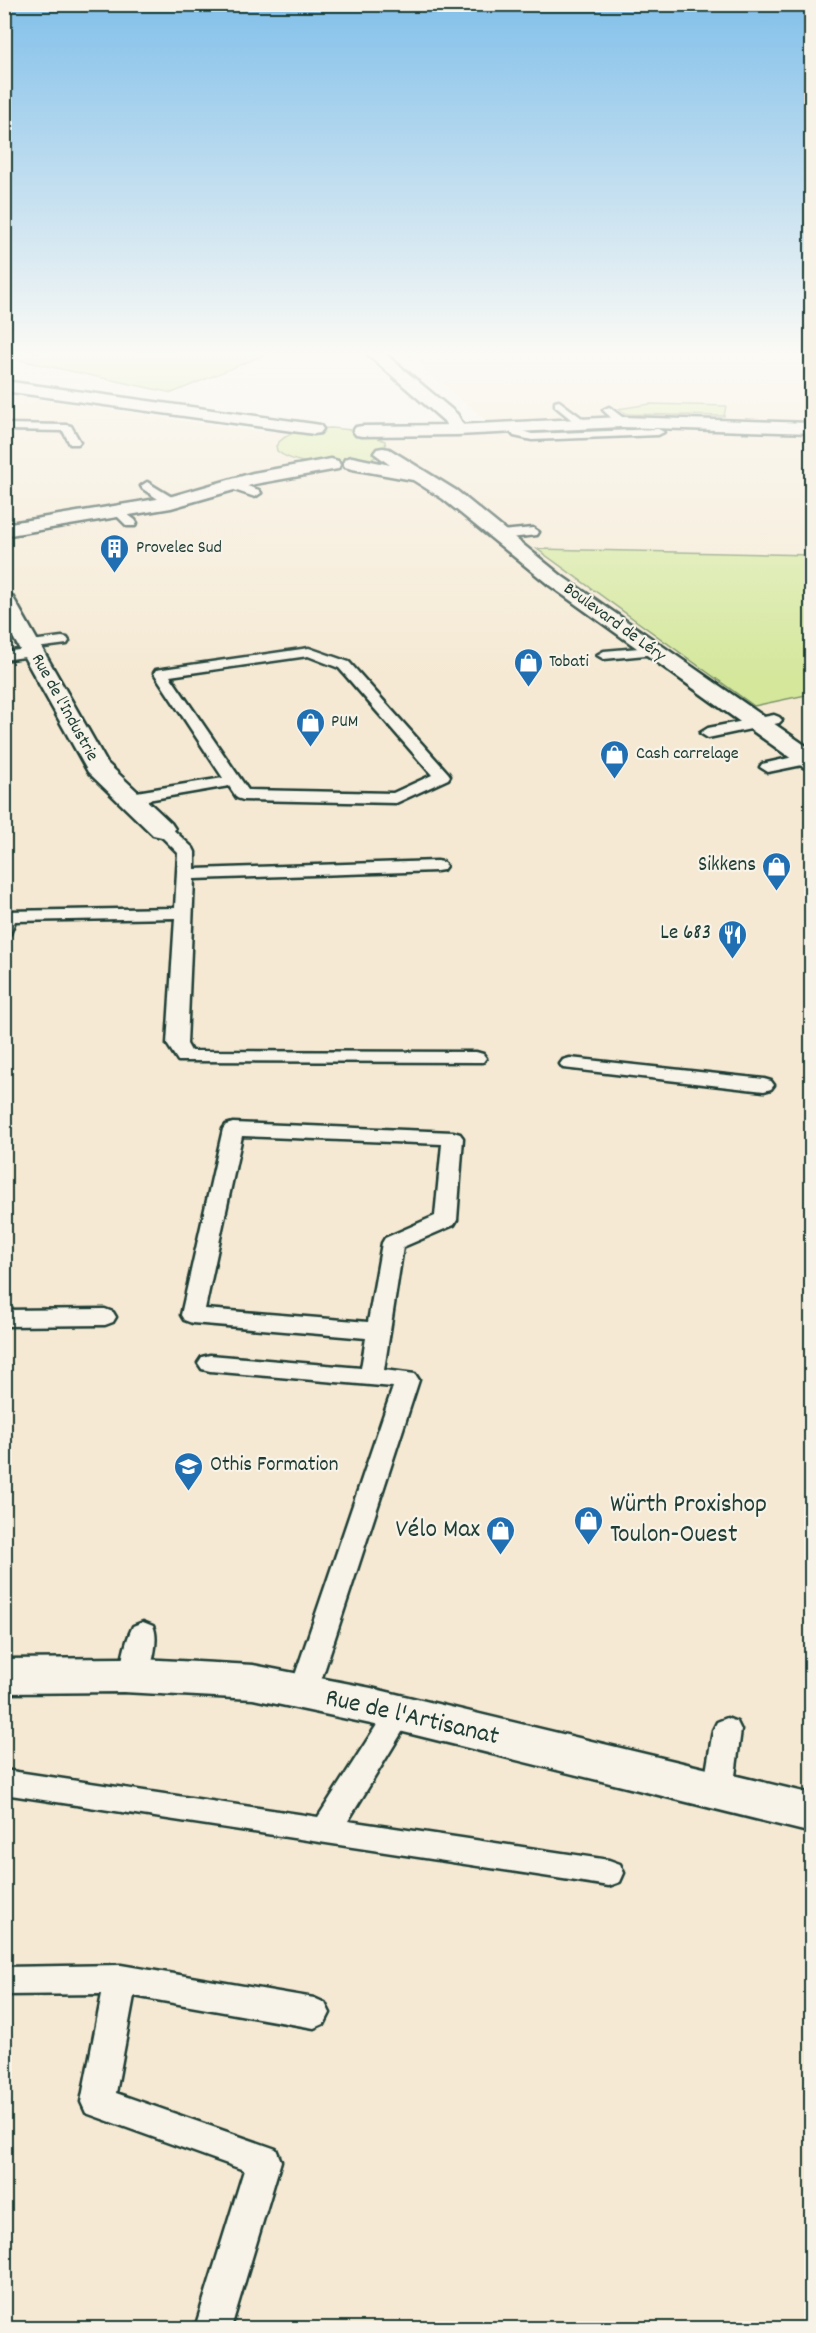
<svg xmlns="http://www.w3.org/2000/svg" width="816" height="2333" font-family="Dekko,sans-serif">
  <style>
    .built { fill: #f5e9d3 }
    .green { fill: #d4e79b; stroke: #7a9268; stroke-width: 1.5 }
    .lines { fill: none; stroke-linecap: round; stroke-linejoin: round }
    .lane-casing { stroke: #1f3d34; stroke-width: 5 }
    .street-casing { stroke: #1f3d34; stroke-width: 5 }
    .secondary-casing { stroke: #1f3d34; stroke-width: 5 }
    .lane { fill: #f7f3e8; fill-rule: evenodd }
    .street { fill: #f7f3e8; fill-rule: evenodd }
    .secondary { fill: #f7f3e8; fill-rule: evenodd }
    .labels { text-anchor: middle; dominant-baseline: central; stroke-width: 4.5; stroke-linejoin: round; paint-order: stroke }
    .far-poi-label { font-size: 18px; fill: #1f3d34; stroke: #f7f3e8; text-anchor: start }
    .far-street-label { font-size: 18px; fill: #1f3d34; stroke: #f7f3e8 }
    .poi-label { font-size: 21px; fill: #1f3d34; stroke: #f7f3e8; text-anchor: end }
    .near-poi-label { font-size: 26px; fill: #1f3d34; stroke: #f7f3e8; text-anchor: start }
    .near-street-label { font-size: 26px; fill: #1f3d34; stroke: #f7f3e8 }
  </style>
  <rect width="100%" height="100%" fill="#f7f3e8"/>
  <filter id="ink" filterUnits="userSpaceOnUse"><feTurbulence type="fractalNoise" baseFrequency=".0167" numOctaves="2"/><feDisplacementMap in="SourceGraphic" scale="12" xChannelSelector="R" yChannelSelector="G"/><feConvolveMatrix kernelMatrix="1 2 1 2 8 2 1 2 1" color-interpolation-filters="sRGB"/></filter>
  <g filter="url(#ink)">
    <path class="built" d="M 403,352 L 811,352 L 811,2328 L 5,2328 L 4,394 L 254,431 L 429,437 L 500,432 Z"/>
    <path class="green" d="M 5,352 L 271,352 L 172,393 L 5,357 Z
      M 650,404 L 726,406 L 724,416 L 627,414 L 618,409 Z
      M 331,428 L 362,431 L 385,441 L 386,449 C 367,472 299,469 277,451 L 276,446 C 287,429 313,429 331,428 Z
      M 537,549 L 811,555 L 811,694 L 754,706 Z"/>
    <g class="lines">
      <defs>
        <path id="lane" d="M 559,401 L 586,421 L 586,425 L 578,425 L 555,406 L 555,402 Z
          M 609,407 L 626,420 L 626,424 L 618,424 L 605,412 L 603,410 Z
          M 511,423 L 522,431 L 532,434 L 658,429 L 664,432 L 658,435 L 532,440 L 514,436 L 505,426 Z
          M 4,424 L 67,425 L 71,426 L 80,442 L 78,444 L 70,444 L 63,431 L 4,430 Z
          M 232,481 L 259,490 L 261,493 L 255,497 L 228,488 L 226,485 Z
          M 147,482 L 175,499 L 175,505 L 167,505 L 143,489 L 141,486 Z
          M 119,508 L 135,520 L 137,523 L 135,526 L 127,526 L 113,512 Z
          M 533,528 L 539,532 L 537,535 L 500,539 L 494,535 L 500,531 Z
          M 62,637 L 67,638 L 69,641 L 67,644 L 36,648 L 40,652 L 38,655 L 4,660 L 4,652 L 26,649 L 22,645 L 24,642 Z
          M 651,647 L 656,648 L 658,651 L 656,654 L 604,659 L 597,655 L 604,651 Z
          M 309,648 L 349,662 L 448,773 L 450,776 L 448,779 L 396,803 L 243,800 L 237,798 L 229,786 L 130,803 L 124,801 L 122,798 L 124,795 L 130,793 L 223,778 L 154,673 L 156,670 ZM 308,656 L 339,668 L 432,775 L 393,793 L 248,790 L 170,676 Z
          M 774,715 L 779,717 L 782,720 L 779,723 L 708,738 L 700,733 L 708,728 Z
          M 807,754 L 812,755 L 812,763 L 768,772 L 760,767 L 762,764 Z
          M 162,824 L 168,825 L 193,848 L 195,852 L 195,869 L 437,861 L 443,862 L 446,866 L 443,870 L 437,871 L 194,879 L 187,1044 L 191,1051 L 476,1052 L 483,1054 L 486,1058 L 483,1062 L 178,1061 L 167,1044 L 175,918 L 15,921 L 10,934 L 4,935 L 4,911 L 7,911 L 175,908 L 178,853 L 154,829 Z
          M 570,1058 L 764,1079 L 771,1081 L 774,1085 L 771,1089 L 764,1091 L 563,1068 L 560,1064 L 563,1060 Z
          M 233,1123 L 453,1132 L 460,1134 L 463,1138 L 457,1220 L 454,1225 L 403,1247 L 384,1370 L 415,1374 L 419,1380 L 317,1693 L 313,1701 L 303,1704 L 293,1701 L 289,1693 L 393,1387 L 210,1371 L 202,1369 L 198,1363 L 202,1357 L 210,1355 L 361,1368 L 366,1338 L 192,1323 L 184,1320 L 181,1315 L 223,1129 L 226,1125 ZM 242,1136 L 442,1144 L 435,1216 L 385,1238 L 382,1243 L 368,1322 L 205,1309 Z
          M 105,1309 L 113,1312 L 116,1317 L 113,1322 L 105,1325 L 4,1326 L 4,1310 Z
          M 143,1622 L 153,1626 C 160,1640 151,1670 144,1684 L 134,1687 L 124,1684 C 117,1670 126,1640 133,1626 Z
          M 399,1703 L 409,1706 L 413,1714 L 348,1821 L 609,1860 L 620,1864 L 624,1873 L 620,1882 L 609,1886 L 4,1794 L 4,1770 L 318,1817 L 389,1706 Z
          M 727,1718 L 737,1722 L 741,1730 L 733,1791 L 728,1800 L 718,1803 L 708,1800 L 703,1791 L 713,1730 L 717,1722 Z
          M 121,1965 L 314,1998 L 325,2003 L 330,2013 L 325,2023 L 314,2028 L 134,1996 L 116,2093 L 276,2149 L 281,2161 L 231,2328 L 195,2328 L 244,2170 L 86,2113 L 81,2102 L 102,1994 L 4,1995 L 4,1967 Z"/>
        <path id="street" d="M 365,352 L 383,352 L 457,414 L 466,430 L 463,434 L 451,434 L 444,421 Z
          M 4,595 L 12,596 L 15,601 L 107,763 L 171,823 L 175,829 L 171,835 L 162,837 L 153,835 L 88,772 L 4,621 Z
          M 123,1658 L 253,1665 L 371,1688 L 812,1794 L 812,1833 L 371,1724 L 253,1699 L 123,1692 L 4,1693 L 4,1659 Z"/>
        <path id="secondary" d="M 4,381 L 314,424 L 320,425 L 323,429 L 320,433 L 314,434 L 4,391 Z
          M 622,417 L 812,423 L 812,433 L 622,427 L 457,435 L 362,436 L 356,435 L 353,431 L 356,427 L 362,426 L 457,425 Z
          M 383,448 L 389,449 L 457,491 L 563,577 L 812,750 L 812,769 L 803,767 L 549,585 L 443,499 L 413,480 L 352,469 L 345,467 L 343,463 L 345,459 L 352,457 L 390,465 L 374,453 L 377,449 Z
          M 331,459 L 338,461 L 340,465 L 338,469 L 255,484 L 171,508 L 4,536 L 4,524 L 169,497 L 253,473 Z"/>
      </defs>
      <use href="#lane" class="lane-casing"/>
      <use href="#street" class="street-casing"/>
      <use href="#secondary" class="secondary-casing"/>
      <use href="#lane" class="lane"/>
      <use href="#street" class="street"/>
      <use href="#secondary" class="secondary"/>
    </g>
  </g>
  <linearGradient id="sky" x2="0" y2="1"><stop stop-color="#83c0ea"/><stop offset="0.52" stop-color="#fbfaf5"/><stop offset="1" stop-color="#fbfaf5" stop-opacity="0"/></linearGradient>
  <rect width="816" height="679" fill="url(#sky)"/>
  <defs>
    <symbol id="building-pin" viewBox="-11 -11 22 30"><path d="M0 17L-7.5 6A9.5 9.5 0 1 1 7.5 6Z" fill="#1f6fb2" stroke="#f7f3e8"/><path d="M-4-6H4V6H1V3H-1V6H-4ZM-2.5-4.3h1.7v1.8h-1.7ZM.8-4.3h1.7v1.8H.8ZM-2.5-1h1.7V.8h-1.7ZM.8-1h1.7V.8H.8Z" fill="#fff"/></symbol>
    <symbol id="shop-pin" viewBox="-11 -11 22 30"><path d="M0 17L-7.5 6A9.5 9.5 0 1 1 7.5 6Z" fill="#1f6fb2" stroke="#f7f3e8"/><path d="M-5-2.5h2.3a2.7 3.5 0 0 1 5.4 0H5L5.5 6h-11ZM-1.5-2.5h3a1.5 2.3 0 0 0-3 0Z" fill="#fff"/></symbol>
    <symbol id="restaurant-pin" viewBox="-11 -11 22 30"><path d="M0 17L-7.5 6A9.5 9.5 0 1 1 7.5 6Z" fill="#1f6fb2" stroke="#f7f3e8"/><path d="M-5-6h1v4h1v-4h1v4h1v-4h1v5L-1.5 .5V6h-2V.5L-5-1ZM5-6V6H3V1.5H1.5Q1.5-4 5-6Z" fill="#fff"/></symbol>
    <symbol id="university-pin" viewBox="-11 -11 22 30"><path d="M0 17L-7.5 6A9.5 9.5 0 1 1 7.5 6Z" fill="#1f6fb2" stroke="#f7f3e8"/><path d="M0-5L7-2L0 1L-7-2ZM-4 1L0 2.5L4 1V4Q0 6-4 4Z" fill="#fff"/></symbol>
  </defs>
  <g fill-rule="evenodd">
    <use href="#building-pin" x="98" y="532" width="33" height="45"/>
    <use href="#shop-pin" x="512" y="646" width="33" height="45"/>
    <use href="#shop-pin" x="294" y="706" width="33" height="45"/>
    <use href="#shop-pin" x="598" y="738" width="33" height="45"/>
    <use href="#shop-pin" x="760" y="850" width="33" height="45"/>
    <use href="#restaurant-pin" x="716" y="918" width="33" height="45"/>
    <use href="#university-pin" x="172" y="1450" width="33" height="45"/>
    <use href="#shop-pin" x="572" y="1504" width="33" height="45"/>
    <use href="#shop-pin" x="484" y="1514" width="33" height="45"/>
  </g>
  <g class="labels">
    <g class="far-poi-label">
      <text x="136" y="548">Provelec Sud</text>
      <text x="549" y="662">Tobati</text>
      <text x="331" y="722">PUM</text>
      <text x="636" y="754">Cash carrelage</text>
    </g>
    <g class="far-street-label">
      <text transform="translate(614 623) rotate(36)">Boulevard de Léry</text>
      <text transform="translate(64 708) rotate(61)">Rue de l'Industrie</text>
    </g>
    <g class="poi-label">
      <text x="756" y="866">Sikkens</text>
      <text x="711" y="934">Le 683</text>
      <text x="210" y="1466" text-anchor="start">Othis Formation</text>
    </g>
    <g class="near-poi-label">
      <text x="610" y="1505">Würth Proxishop<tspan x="610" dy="30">Toulon-Ouest</tspan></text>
      <text x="480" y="1530" text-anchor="end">Vélo Max</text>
    </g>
    <g class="near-street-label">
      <text transform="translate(412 1718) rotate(13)">Rue de l'Artisanat</text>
    </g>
  </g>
  <rect width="816" height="2333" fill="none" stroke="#f7f3e8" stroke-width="24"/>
  <rect x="12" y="12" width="792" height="2309" fill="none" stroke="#1f3d34" stroke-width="2" filter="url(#ink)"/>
</svg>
